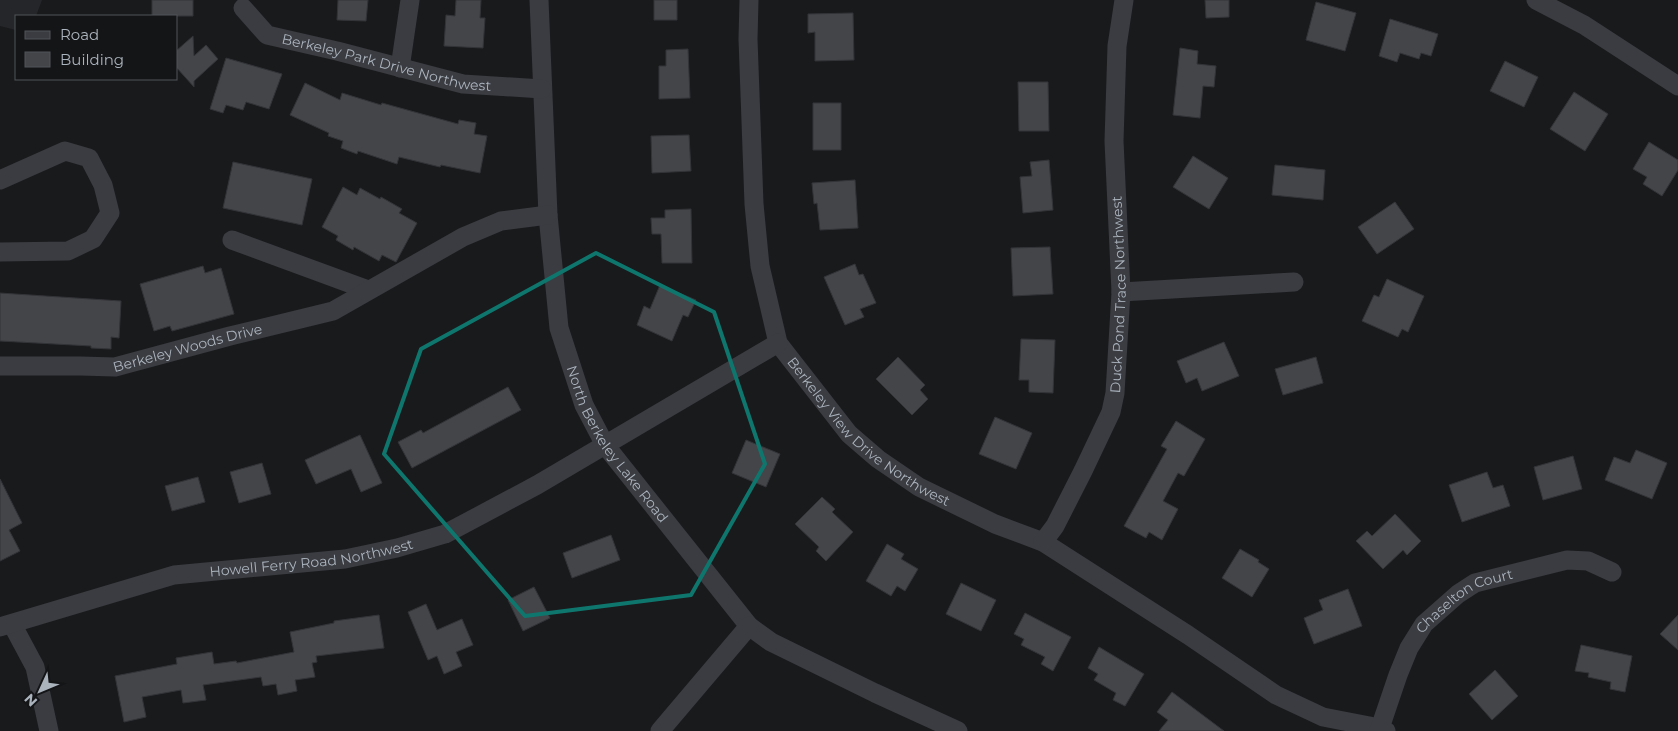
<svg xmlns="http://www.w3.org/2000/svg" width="1678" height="731" font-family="Montserrat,sans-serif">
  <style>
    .built { fill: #252629 }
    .building { fill: #434549; stroke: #333438 }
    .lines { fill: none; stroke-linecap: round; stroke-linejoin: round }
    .minor { stroke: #3a3c41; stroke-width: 19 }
    .marked { fill: none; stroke: #0f766e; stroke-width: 4; stroke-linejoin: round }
    .labels { text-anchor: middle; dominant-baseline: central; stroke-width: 4; stroke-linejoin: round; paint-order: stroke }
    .street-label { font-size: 14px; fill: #abb3bd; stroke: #141517 }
  </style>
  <rect width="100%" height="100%" fill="#191a1c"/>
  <path class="built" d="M 0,0 L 42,0 L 36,16 L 16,16 L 16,30 L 0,26 Z"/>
  <path class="building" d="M 152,0 L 193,0 L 193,16 L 152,16 Z
    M 338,0 L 368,0 L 366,21 L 337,20 Z
    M 456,0 L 481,0 L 480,18 L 485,18 L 483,48 L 444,46 L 446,15 L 455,16 Z
    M 654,0 L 677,0 L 677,20 L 654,20 Z
    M 1205,0 L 1229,0 L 1229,17 L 1206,18 Z
    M 1316,2 L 1356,13 L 1345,51 L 1306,40 Z
    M 853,13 L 854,60 L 815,61 L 815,32 L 808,33 L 808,14 Z
    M 1390,19 L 1438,34 L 1431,56 L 1421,53 L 1419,59 L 1400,53 L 1397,62 L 1379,56 Z
    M 193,36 L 194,56 L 206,45 L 218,59 L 194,81 L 194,87 L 176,67 L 176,51 Z
    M 1180,48 L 1198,51 L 1197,64 L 1216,66 L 1214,87 L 1203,86 L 1200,118 L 1173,115 Z
    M 688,49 L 690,98 L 659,99 L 659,66 L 666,66 L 666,50 Z
    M 226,58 L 282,74 L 269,109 L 246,102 L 243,110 L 226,105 L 223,113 L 210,109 Z
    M 1505,61 L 1538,77 L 1524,107 L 1490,91 Z
    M 1018,82 L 1048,82 L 1049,131 L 1019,131 Z
    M 305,83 L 340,100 L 342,93 L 381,105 L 382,103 L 458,124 L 459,120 L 476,123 L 474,134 L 487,136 L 480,173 L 441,165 L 440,167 L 399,157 L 397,164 L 358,151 L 357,154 L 341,148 L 343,141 L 328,136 L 329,133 L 290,115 Z
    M 1574,92 L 1608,114 L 1585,151 L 1550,129 Z
    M 813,103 L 841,103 L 841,150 L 813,150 Z
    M 689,135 L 691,171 L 652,173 L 651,136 Z
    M 1649,142 L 1678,160 L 1678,170 L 1662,196 L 1643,184 L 1647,177 L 1633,169 Z
    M 1193,156 L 1228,178 L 1209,209 L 1173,187 Z
    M 1049,160 L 1053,210 L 1023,213 L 1020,177 L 1032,176 L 1030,162 Z
    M 233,162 L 312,179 L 302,225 L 223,208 Z
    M 1275,165 L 1325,170 L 1323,200 L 1272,195 Z
    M 855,180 L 858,228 L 820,230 L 817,203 L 814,204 L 812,183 Z
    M 343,187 L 357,195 L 360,188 L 380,199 L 381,197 L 402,209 L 399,213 L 417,223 L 396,262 L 382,255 L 379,261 L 354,247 L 353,250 L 336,240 L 338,236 L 322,227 Z
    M 1395,202 L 1414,229 L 1377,254 L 1358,227 Z
    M 691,209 L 692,263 L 662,263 L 661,234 L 652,234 L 651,218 L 665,218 L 665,210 Z
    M 1050,247 L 1053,294 L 1013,296 L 1011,248 Z
    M 855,264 L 859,275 L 863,274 L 876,303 L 860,309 L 864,317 L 845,325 L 824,277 Z
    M 203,266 L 205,273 L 221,268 L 234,314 L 172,331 L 170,326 L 154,331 L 140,284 Z
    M 1387,279 L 1424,296 L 1408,332 L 1402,329 L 1398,337 L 1362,321 L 1374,295 L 1379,297 Z
    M 660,285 L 696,300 L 688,317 L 683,315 L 672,341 L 637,325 L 644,306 L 650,309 Z
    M 0,293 L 121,301 L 119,338 L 111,337 L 111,349 L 91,348 L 91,346 L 0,341 Z
    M 1021,339 L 1055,340 L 1053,393 L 1029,392 L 1029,380 L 1019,380 Z
    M 1224,342 L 1239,376 L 1202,391 L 1197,378 L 1186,383 L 1177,361 Z
    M 898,357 L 925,385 L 920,390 L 928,399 L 912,415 L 876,379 Z
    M 1316,357 L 1323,383 L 1283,395 L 1275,369 Z
    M 508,387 L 521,410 L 412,468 L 398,442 L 421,430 L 423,433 Z
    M 995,417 L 1032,433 L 1016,469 L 979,454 Z
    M 1176,421 L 1205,439 L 1184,476 L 1178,473 L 1163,501 L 1178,509 L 1162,540 L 1149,532 L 1146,538 L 1124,526 L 1167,449 L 1161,446 Z
    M 360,435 L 382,483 L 361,492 L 351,469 L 316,484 L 305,460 Z
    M 746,440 L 780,454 L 766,487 L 732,473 Z
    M 1636,450 L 1667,463 L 1652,499 L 1605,480 L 1614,457 L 1630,463 Z
    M 1573,456 L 1582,489 L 1543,500 L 1534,467 Z
    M 262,463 L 271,494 L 239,503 L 230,472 Z
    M 1487,472 L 1493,488 L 1503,485 L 1510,506 L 1462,522 L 1449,485 Z
    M 198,477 L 205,502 L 172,511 L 165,486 Z
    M 0,479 L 22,523 L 9,530 L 20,551 L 0,561 Z
    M 822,497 L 835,509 L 832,512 L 853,532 L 826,561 L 816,551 L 819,547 L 795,524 Z
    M 1395,514 L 1421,541 L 1407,555 L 1403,550 L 1383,569 L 1356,541 L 1367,531 L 1372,536 Z
    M 611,535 L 620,560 L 572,578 L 563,553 Z
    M 887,544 L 904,554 L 901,559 L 918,569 L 905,591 L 897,586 L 891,596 L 866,581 Z
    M 1240,549 L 1259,560 L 1258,562 L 1269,569 L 1252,597 L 1222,578 Z
    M 961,583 L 996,600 L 981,631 L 946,614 Z
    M 534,587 L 550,618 L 523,631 L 508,600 Z
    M 1348,589 L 1362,626 L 1314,644 L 1304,618 L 1323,610 L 1319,600 Z
    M 426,604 L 437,630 L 462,619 L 473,645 L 456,652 L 462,666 L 444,674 L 437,656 L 428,660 L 408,612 Z
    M 1025,613 L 1071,637 L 1053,671 L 1041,664 L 1045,657 L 1021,645 L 1024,639 L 1014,634 Z
    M 379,615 L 384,648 L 316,656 L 317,662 L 312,663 L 315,677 L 295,680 L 297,691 L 278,695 L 276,684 L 263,686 L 261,677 L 203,685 L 206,700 L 183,703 L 181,690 L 142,697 L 146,717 L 124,722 L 115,676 L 177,664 L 176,658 L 212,652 L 214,664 L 236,661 L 237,663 L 294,652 L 290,632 L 334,623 L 334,621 Z
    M 1678,615 L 1678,650 L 1660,634 Z
    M 1581,645 L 1632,656 L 1625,692 L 1610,689 L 1611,682 L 1588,677 L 1589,673 L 1575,671 Z
    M 1099,647 L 1144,674 L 1125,706 L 1113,700 L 1116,693 L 1094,680 L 1098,674 L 1088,668 Z
    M 1495,670 L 1518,696 L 1492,720 L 1469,694 Z
    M 1172,692 L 1224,731 L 1159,731 L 1168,720 L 1157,712 Z"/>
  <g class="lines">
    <g class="minor">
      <path id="s1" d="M 539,0 L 548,215 L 559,328 L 584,405 L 605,445 L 749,626 L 771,642 L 875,693 L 958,731"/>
      <path id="s2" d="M 749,0 L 748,39 L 754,204 L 760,266 L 778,343 L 849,434 L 878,459 L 919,487 L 995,524 L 1043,542 L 1188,635 L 1276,695 L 1323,717 L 1380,728 L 1386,731"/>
      <path d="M 1536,0 L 1584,25 L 1678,86"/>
      <path id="s3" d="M 243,8 L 267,35 L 337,51 L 463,84 L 542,89"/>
      <path d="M 400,68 L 410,0"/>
      <path d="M 0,180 L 65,151 L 89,158 L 103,185 L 110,213 L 93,239 L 68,251 L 0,252"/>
      <path d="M 232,240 L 368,290"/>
      <path d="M 1121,292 L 1294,282"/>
      <path id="s4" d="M 0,366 L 80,366 L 115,367 L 230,336 L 333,311 L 463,237 L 501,221 L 548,215"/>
      <path id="s5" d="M 1043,542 L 1055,526 L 1083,471 L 1111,412 L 1115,393 L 1121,292 L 1114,141 L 1117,46 L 1124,0"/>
      <path d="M 12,624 L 35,667 L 49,731"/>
      <path id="s6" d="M 0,627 L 174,575 L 345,559 L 397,548 L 445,534 L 537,485 L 778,343"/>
      <path id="s7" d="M 1380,728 L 1398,675 L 1409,648 L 1424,624 L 1458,594 L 1475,583 L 1567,560 L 1588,561 L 1612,572"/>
      <path d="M 660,731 L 749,626"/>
    </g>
  </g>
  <path class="marked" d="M 596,253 L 714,312 L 765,464 L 691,595 L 525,616 L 384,454 L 421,349 Z"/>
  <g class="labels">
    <g class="street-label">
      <text stroke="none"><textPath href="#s3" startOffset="159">Berkeley Park Drive Northwest</textPath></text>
      <text stroke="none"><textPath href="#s5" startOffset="265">Duck Pond Trace Northwest</textPath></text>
      <text stroke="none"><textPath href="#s4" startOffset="190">Berkeley Woods Drive</textPath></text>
      <text stroke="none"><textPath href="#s2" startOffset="474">Berkeley View Drive Northwest</textPath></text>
      <text stroke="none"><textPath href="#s1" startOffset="460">North Berkeley Lake Road</textPath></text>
      <text stroke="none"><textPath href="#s6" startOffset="320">Howell Ferry Road Northwest</textPath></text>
      <text stroke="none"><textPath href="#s7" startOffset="161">Chaselton Court</textPath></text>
    </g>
  </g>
  <rect x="15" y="15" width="162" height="65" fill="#141517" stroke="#505459"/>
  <rect x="25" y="31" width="25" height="8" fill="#3a3c41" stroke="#505459"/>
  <text x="60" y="40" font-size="15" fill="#abb3bd">Road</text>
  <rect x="25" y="52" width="25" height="15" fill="#434549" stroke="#505459"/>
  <text x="60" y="65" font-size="15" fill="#abb3bd">Building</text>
  <g transform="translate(40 691) rotate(226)" stroke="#141517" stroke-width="4" paint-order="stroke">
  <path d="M0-4L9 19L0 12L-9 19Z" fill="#abb3bd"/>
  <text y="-8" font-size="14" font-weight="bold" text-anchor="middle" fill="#abb3bd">N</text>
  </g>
</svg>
